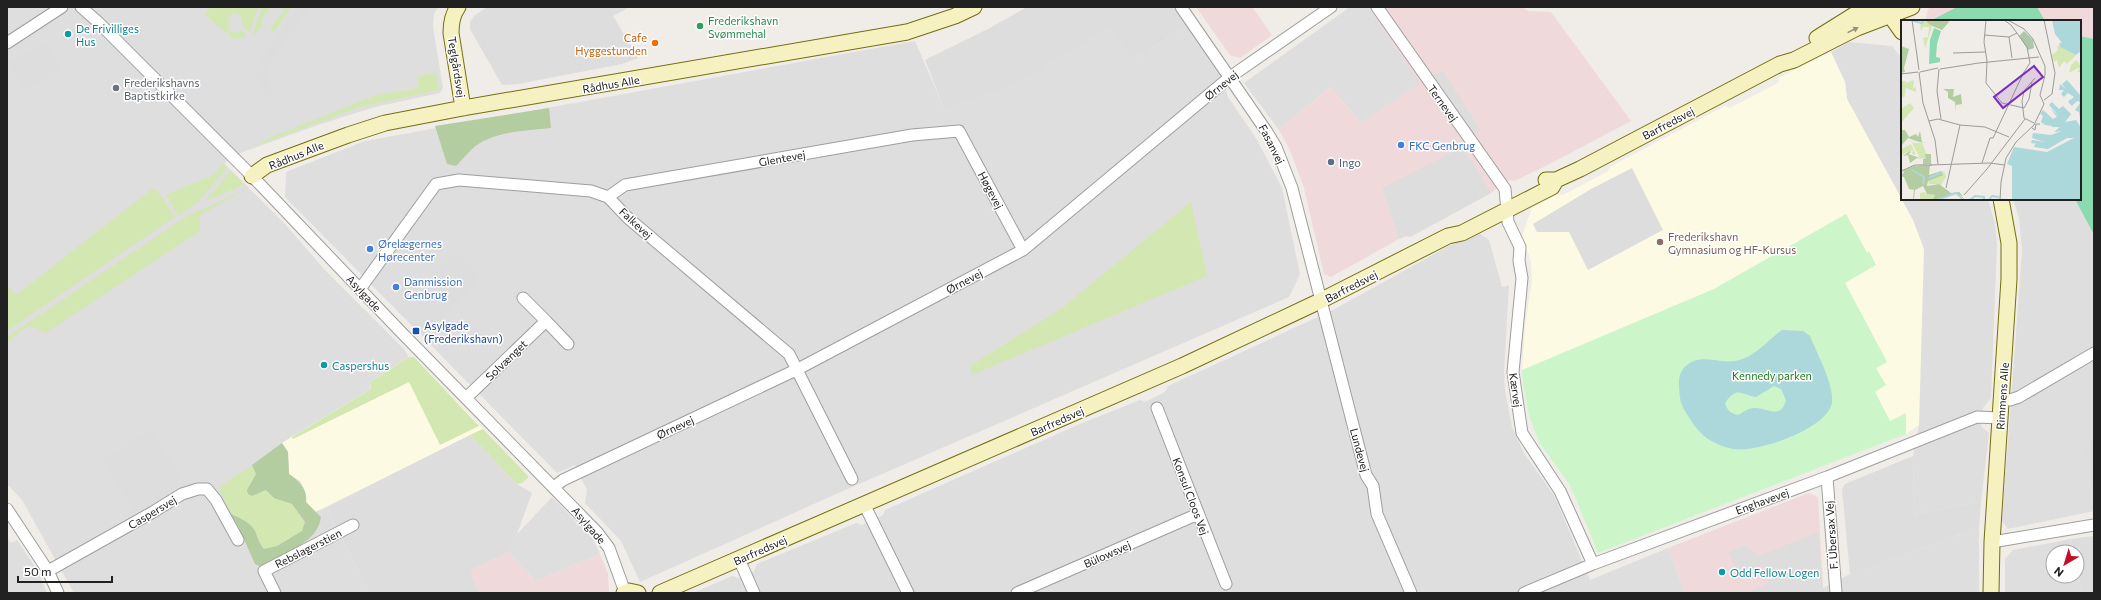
<svg xmlns="http://www.w3.org/2000/svg" width="2101" height="600" font-family="Commissioner,sans-serif">
  <style>
    .residential { fill: #dfdede }
    .commercial { fill: #f0d9db }
    .education { fill: #fdfae4 }
    .grass { fill: #d3e7b2 }
    .forest { fill: #b3cda0 }
    .park { fill: #ccf6c9 }
    .pitch { fill: #8cdab0 }
    .parking { fill: #ddd }
    .water { fill: #acd7db; fill-rule: evenodd }
    .lines { fill: none; stroke-linecap: round; stroke-linejoin: round }
    .street-casing { stroke: #9e9e9e; stroke-width: 13 }
    .secondary-casing { stroke: #736f0d; stroke-width: 17 }
    .street { stroke: #fff; stroke-width: 11 }
    .secondary { stroke: #f6f1c1; stroke-width: 15 }
    .oneway { fill: #969379 }
    .leisure-dot { fill: #2e9e5b; stroke: #fff; stroke-width: 1.5 }
    .culture-dot { fill: #0f9aa8; stroke: #fff; stroke-width: 1.5 }
    .food-dot { fill: #e8710a; stroke: #fff; stroke-width: 1.5 }
    .worship-dot { fill: #6b7280; stroke: #fff; stroke-width: 1.5 }
    .shop-dot { fill: #3f7fe0; stroke: #fff; stroke-width: 1.5 }
    .service-dot { fill: #5c6f8a; stroke: #fff; stroke-width: 1.5 }
    .education-dot { fill: #8d6e63; stroke: #fff; stroke-width: 1.5 }
    .transit-dot { fill: #1a4fb4; stroke: #fff; stroke-width: 1.5 }
    .labels { text-anchor: middle; dominant-baseline: central; stroke-width: 3; stroke-linejoin: round; paint-order: stroke }
    .leisure-label { font-size: 11px; fill: #27864d; stroke: #fff; text-anchor: start }
    .culture-label { font-size: 11px; fill: #0d838f; stroke: #fff; text-anchor: start }
    .food-label { font-size: 11px; fill: #c56008; stroke: #fff; text-anchor: end }
    .street-label { font-size: 11px; fill: #212121; stroke: #fff }
    .worship-label { font-size: 11px; fill: #5b616d; stroke: #fff; text-anchor: start }
    .shop-label { font-size: 11px; fill: #366cbe; stroke: #fff; text-anchor: start }
    .service-label { font-size: 11px; fill: #4e5e75; stroke: #fff; text-anchor: start }
    .education-label { font-size: 11px; fill: #785e54; stroke: #fff; text-anchor: start }
    .transit-label { font-size: 11px; fill: #164399; stroke: #fff; text-anchor: start }
    .park-label { font-size: 11px; fill: #1a7a13; stroke: #fff }
    .inset-river { fill: none; stroke: #acd7db; stroke-width: 2 }
    .inset-road { fill: none; stroke: #9d9b98; stroke-width: 1 }
    .view { fill: #7b2cbf; fill-opacity: 0.15; stroke: #7b2cbf; stroke-width: 2 }
    .inset-edge { fill: none; stroke: #212121; stroke-width: 2 }
  </style>
  <rect width="100%" height="100%" fill="#f0ece8"/>
  <path class="residential" d="M 7,7 L 439,7 L 434,14 L 433,27 L 443,88 L 440,93 L 375,107 L 318,125 L 243,152 L 224,163 L 285,224 L 323,268 L 404,349 L 409,357 L 370,382 L 371,389 L 282,443 L 315,512 L 327,507 L 369,593 L 74,593 L 22,500 L 7,484 Z
    M 1350,7 L 1368,7 L 1421,83 L 1361,123 L 1330,87 L 1279,130 L 1244,83 Z
    M 1109,26 L 1133,60 L 1187,26 L 1220,72 L 1228,97 L 1256,138 L 1282,188 L 1300,274 L 1289,297 L 843,491 L 640,582 L 621,541 L 585,503 L 587,490 L 575,465 L 557,473 L 285,197 L 286,172 L 365,141 L 915,41 L 944,108 L 1045,66 Z
    M 1849,42 L 1892,46 L 1902,58 L 1902,199 L 1847,99 L 1845,82 L 1831,52 Z
    M 1902,199 L 1988,199 L 1995,224 L 1997,244 L 1991,398 L 1983,408 L 1981,426 L 1989,433 L 1981,502 L 1914,514 L 1913,456 L 1919,425 Z
    M 2013,199 L 2075,199 L 2094,235 L 2094,511 L 2008,529 L 2002,521 L 2022,251 L 2019,218 Z
    M 1476,231 L 1489,240 L 1502,287 L 1509,285 L 1504,370 L 1505,390 L 1512,427 L 1524,453 L 1555,497 L 1590,580 L 1668,548 L 1685,593 L 693,593 L 732,576 L 738,578 L 754,571 L 757,564 L 856,523 L 862,525 L 883,515 L 885,510 L 1080,424 L 1140,400 L 1145,402 L 1165,392 L 1168,386 L 1331,311 Z
    M 552,497 L 593,539 L 600,554 L 536,581 L 504,548 Z
    M 1979,527 L 1979,593 L 1808,593 L 1823,588 L 1850,574 Z
    M 7,537 L 11,543 L 17,540 L 38,571 L 47,593 L 7,593 Z
    M 2071,539 L 2074,552 L 2053,552 L 2053,576 L 2077,576 L 2077,569 L 2082,593 L 2005,593 L 2005,559 L 2013,550 Z"/>
  <path class="commercial" d="M 1196,7 L 1252,7 L 1272,35 L 1240,58 L 1230,55 Z
    M 1368,7 L 1522,7 L 1528,11 L 1551,12 L 1631,121 L 1546,166 L 1514,181 L 1509,180 L 1491,193 L 1410,237 L 1406,236 L 1399,239 L 1331,277 L 1324,274 L 1304,188 L 1290,150 L 1279,130 L 1330,87 L 1361,123 L 1420,83 Z
    M 1933,7 L 2094,7 L 2094,235 L 2075,199 L 2080,199 L 2080,21 L 1925,21 L 1928,9 Z
    M 1809,493 L 1818,497 L 1823,588 L 1808,593 L 1685,593 L 1668,548 Z
    M 508,552 L 536,581 L 600,554 L 608,574 L 609,591 L 608,593 L 479,593 L 471,574 L 473,569 Z"/>
  <path class="education" d="M 1831,52 L 1845,82 L 1847,99 L 1913,220 L 1924,249 L 1919,425 L 1906,434 L 1906,413 L 1890,422 L 1875,391 L 1876,368 L 1887,362 L 1845,283 L 1869,252 L 1867,253 L 1846,214 L 1714,289 L 1522,370 L 1525,325 L 1532,281 L 1531,261 L 1522,236 L 1532,208 L 1558,194 L 1563,195 L 1607,172 L 1610,167 L 1725,106 L 1730,108 L 1778,83 L 1780,77 Z
    M 409,357 L 414,357 L 483,429 L 315,512 L 306,502 L 301,482 L 289,474 L 288,452 L 282,443 L 371,389 L 370,382 Z"/>
  <path class="grass" d="M 211,7 L 258,7 L 250,32 L 243,27 L 241,16 L 234,13 L 228,19 L 229,29 L 226,33 L 204,14 Z
    M 262,7 L 271,7 L 260,21 L 263,24 L 255,35 L 253,34 Z
    M 281,7 L 291,7 L 274,32 L 270,29 L 284,10 Z
    M 240,30 L 247,35 L 244,38 L 235,39 L 228,35 L 232,31 L 237,33 Z
    M 436,73 L 439,90 L 360,107 L 264,143 L 259,142 L 376,95 L 419,88 L 417,76 Z
    M 224,163 L 227,168 L 198,202 L 178,216 L 166,195 L 213,175 Z
    M 231,171 L 244,185 L 205,201 Z
    M 152,189 L 157,190 L 175,217 L 7,331 L 7,284 L 16,295 Z
    M 248,189 L 200,215 L 200,231 L 46,333 L 31,326 L 27,327 L 7,342 L 7,337 L 187,216 Z
    M 1191,202 L 1207,276 L 972,375 L 970,366 L 1062,308 Z
    M 409,357 L 414,357 L 479,426 L 440,445 L 409,382 L 293,439 L 292,437 L 371,389 L 370,382 Z
    M 483,429 L 528,476 L 528,478 L 522,483 L 517,484 L 470,435 Z
    M 252,465 L 256,474 L 250,483 L 252,496 L 266,490 L 274,498 L 292,504 L 305,523 L 302,531 L 277,546 L 264,549 C 259,543 258,538 255,531 C 250,522 240,518 231,514 L 218,488 Z"/>
  <path class="forest" d="M 549,108 L 551,128 C 525,131 490,131 471,150 C 466,155 461,161 456,166 L 447,164 L 435,126 Z
    M 282,443 L 288,452 L 289,474 C 299,481 308,489 306,502 L 321,517 C 318,544 281,553 262,567 L 255,564 L 239,528 L 231,514 C 240,518 250,522 255,531 C 258,538 259,543 264,549 L 277,546 L 302,531 L 305,522 L 292,504 L 274,498 L 266,490 L 252,496 L 248,494 L 247,490 L 256,474 L 252,465 Z"/>
  <path class="park" d="M 1846,214 L 1867,253 L 1869,251 L 1876,265 L 1845,283 L 1887,362 L 1876,368 L 1886,385 L 1875,392 L 1890,421 L 1906,413 L 1906,434 L 1598,553 L 1570,485 L 1540,444 L 1529,416 L 1523,384 L 1522,370 L 1714,289 Z"/>
  <path class="pitch" d="M 1957,7 L 2037,7 L 2045,21 L 1935,21 L 1934,19 Z
    M 2080,36 L 2094,39 L 2094,235 L 2075,199 L 2080,199 Z"/>
  <path class="parking" d="M 297,7 L 309,7 L 266,70 L 273,95 L 265,98 L 255,72 L 265,71 L 258,64 Z
    M 487,7 L 625,7 L 626,9 L 613,16 L 638,58 L 622,64 L 518,84 L 502,85 L 470,29 L 470,22 L 474,16 Z
    M 1027,7 L 1173,7 L 1187,26 L 1133,60 L 1109,27 L 1045,66 L 1004,88 L 944,108 L 925,60 L 990,28 Z
    M 44,41 L 61,67 L 24,90 L 7,64 Z
    M 1442,70 L 1480,129 L 1466,139 L 1425,81 Z
    M 1461,148 L 1464,150 L 1491,193 L 1410,237 L 1406,236 L 1399,239 L 1382,188 Z
    M 1632,168 L 1663,230 L 1588,270 L 1569,232 L 1537,232 L 1533,224 L 1591,189 Z
    M 456,254 L 481,278 L 423,336 L 398,311 Z
    M 150,430 L 186,484 L 135,514 L 103,461 Z
    M 470,435 L 517,484 L 532,493 L 517,534 L 505,548 L 508,552 L 473,569 L 471,574 L 479,593 L 369,593 L 327,507 Z
    M 2094,444 L 2094,490 L 2085,448 Z
    M 1913,456 L 1914,514 L 1981,502 L 1979,527 L 1850,574 L 1842,489 L 1845,484 Z
    M 1818,532 L 1823,588 L 1808,593 L 1746,593 L 1769,583 L 1763,565 L 1739,575 L 1728,552 L 1745,545 L 1759,556 Z
    M 2094,536 L 2094,593 L 2082,593 L 2077,569 L 2077,552 L 2074,552 L 2071,539 Z"/>
  <path class="water" d="M 1782,330 L 1803,331 L 1810,336 C 1817,354 1834,384 1832,402 C 1829,429 1756,453 1733,449 C 1714,445 1700,436 1690,419 C 1686,412 1681,406 1680,398 C 1679,388 1677,377 1683,369 C 1698,351 1717,364 1735,361 C 1756,357 1766,341 1782,330 ZM 1774,386 L 1781,389 L 1786,400 C 1781,420 1768,408 1755,408 C 1747,408 1744,412 1738,415 C 1730,413 1727,410 1725,403 C 1737,386 1740,394 1756,397 Z"/>
  <g class="lines">
    <defs>
      <path id="street" d="M 81,7 L 98,22 L 252,176 L 401,332 L 597,532 L 609,548 L 625,592
        M 1181,7 L 1267,132 L 1276,147 L 1292,188 L 1366,475 L 1373,486 L 1377,514 L 1411,593
        M 1377,7 L 1505,189 L 1508,222 L 1520,247 L 1519,261 L 1522,278 L 1513,372 L 1522,433 L 1560,491 L 1593,564
        M 7,43 L 62,7
        M 608,197 L 625,185 L 912,135 L 959,131 L 1023,250
        M 360,289 L 436,184 L 459,180 L 591,191 L 608,197 L 628,218 L 789,354 L 852,479
        M 523,298 L 546,321
        M 466,398 L 546,321 L 568,344
        M 2002,399 L 2010,400 L 2019,397 L 2094,353
        M 1157,408 L 1226,584
        M 1827,477 L 1836,593
        M 554,487 L 563,480 L 798,369 L 1023,250 L 1230,77 L 1331,7
        M 864,504 L 908,593
        M 7,509 L 48,571 L 58,593
        M 1992,542 L 2094,525
        M 739,559 L 754,593
        M 48,571 L 153,512 L 182,494 L 198,489 L 207,489 L 216,500 L 238,540
        M 275,593 L 264,571 L 353,525
        M 1017,593 L 1198,514
        M 1524,593 L 1593,564 L 1827,477 L 1977,417 L 2000,418"/>
      <path id="secondary" d="M 458,7 C 452,15 451,23 451,33 L 463,108
        M 1885,8 L 1902,32
        M 1817,38 L 1857,13 L 1873,7
        M 252,176 L 267,165 L 348,135 L 385,123 L 463,108 L 907,32 L 955,16 L 974,7
        M 1546,180 L 1556,180 L 1580,169 L 1780,64 L 1794,60 L 1857,28 L 1912,7
        M 624,593 L 629,591 L 638,593
        M 660,593 L 1182,366 L 1320,301 L 1448,236 L 1462,233 L 1552,187 L 1556,180
        M 1991,593 L 1992,542 L 2009,279 L 2009,243 L 2001,199"/>
    </defs>
    <use href="#street" class="street-casing"/>
    <use href="#secondary" class="secondary-casing"/>
    <use href="#street" class="street"/>
    <use href="#secondary" class="secondary"/>
  </g>
  <defs><path id="oneway-solid" d="M-6-.8H1V-3.2L6.5 0L1 3.2V.8H-6Z"/></defs>
  <use class="oneway" href="#oneway-solid" transform="translate(1853 30) rotate(-26)"/>
  <circle class="leisure-dot" cx="700" cy="26" r="4"/>
  <g class="culture-dot">
    <circle cx="68" cy="34" r="4"/>
    <circle cx="324" cy="365" r="4"/>
    <circle cx="1722" cy="572" r="4"/>
  </g>
  <circle class="food-dot" cx="655" cy="43" r="4"/>
  <circle class="worship-dot" cx="116" cy="88" r="4"/>
  <g class="shop-dot">
    <circle cx="1401" cy="145" r="4"/>
    <circle cx="370" cy="249" r="4"/>
    <circle cx="396" cy="287" r="4"/>
  </g>
  <circle class="service-dot" cx="1331" cy="162" r="4"/>
  <circle class="education-dot" cx="1660" cy="242" r="4"/>
  <rect class="transit-dot" x="412" y="327" width="8" height="8" rx="2"/>
  <g class="labels">
    <g class="leisure-label">
      <text x="708" y="20">Frederikshavn<tspan x="708" dy="13">Svømmehal</tspan></text>
    </g>
    <g class="culture-label">
      <text x="76" y="28">De Frivilliges<tspan x="76" dy="13">Hus</tspan></text>
      <text x="332" y="365">Caspershus</text>
      <text x="1730" y="572">Odd Fellow Logen</text>
    </g>
    <g class="food-label">
      <text x="647" y="37">Cafe<tspan x="647" dy="13">Hyggestunden</tspan></text>
    </g>
    <g class="street-label">
      <text transform="translate(457 67) rotate(81)">Teglgårdsvej</text>
      <text transform="translate(611 84) rotate(-10)">Rådhus Alle</text>
      <text transform="translate(1221 85) rotate(-39)">Ørnevej</text>
      <text transform="translate(1443 103) rotate(54)">Ternevej</text>
      <text transform="translate(1668 123) rotate(-28)">Barfredsvej</text>
      <text transform="translate(1272 144) rotate(63)">Fasanvej</text>
      <text transform="translate(296 155) rotate(-22)">Rådhus Alle</text>
      <text transform="translate(782 158) rotate(-10)">Glentevej</text>
      <text transform="translate(991 190) rotate(62)">Høgevej</text>
      <text transform="translate(636 223) rotate(43)">Falkevej</text>
      <text transform="translate(964 281) rotate(-28)">Ørnevej</text>
      <text transform="translate(1351 286) rotate(-27)">Barfredsvej</text>
      <text transform="translate(364 293) rotate(47)">Asylgade</text>
      <text transform="translate(506 360) rotate(-44)">Solvænget</text>
      <text transform="translate(1516 390) rotate(82)">Kærvej</text>
      <text transform="translate(2002 396) rotate(-86)">Rimmens Alle</text>
      <text transform="translate(1057 421) rotate(-24)">Barfredsvej</text>
      <text transform="translate(675 427) rotate(-25)">Ørnevej</text>
      <text transform="translate(1360 450) rotate(75)">Lundevej</text>
      <text transform="translate(1191 496) rotate(69)">Konsul Cloos Vej</text>
      <text transform="translate(1762 501) rotate(-20)">Enghavevej</text>
      <text transform="translate(152 512) rotate(-31)">Caspersvej</text>
      <text transform="translate(589 525) rotate(49)">Asylgade</text>
      <text transform="translate(1831 535) rotate(-94)">F. Übersax Vej</text>
      <text transform="translate(308 548) rotate(-27)">Rebslagerstien</text>
      <text transform="translate(760 550) rotate(-24)">Barfredsvej</text>
      <text transform="translate(1107 554) rotate(-24)">Bülowsvej</text>
    </g>
    <g class="worship-label">
      <text x="124" y="82">Frederikshavns<tspan x="124" dy="13">Baptistkirke</tspan></text>
    </g>
    <g class="shop-label">
      <text x="1409" y="145">FKC Genbrug</text>
      <text x="378" y="243">Ørelægernes<tspan x="378" dy="13">Hørecenter</tspan></text>
      <text x="404" y="281">Danmission<tspan x="404" dy="13">Genbrug</tspan></text>
    </g>
    <g class="service-label">
      <text x="1339" y="162">Ingo</text>
    </g>
    <g class="education-label">
      <text x="1668" y="236">Frederikshavn<tspan x="1668" dy="13">Gymnasium og HF-Kursus</tspan></text>
    </g>
    <g class="transit-label">
      <text x="424" y="325">Asylgade<tspan x="424" dy="13">(Frederikshavn)</tspan></text>
    </g>
    <g class="park-label">
      <text x="1772" y="375">Kennedy parken</text>
    </g>
  </g>
  <g transform="translate(1901 20)">
    <rect width="180" height="180" fill="#f0ece8"/>
    <path d="M 24,0 L 31,7 L 24,28 L 22,18 L 27,17 L 28,7 L 22,7 L 20,11 L 19,3 ZM 156,25 L 175,35 L 166,44 L 163,41 L 158,48 L 156,40 L 153,42 L 151,35 L 157,30 ZM 175,40 L 180,46 L 180,52 L 176,52 L 179,48 L 177,48 L 168,53 L 170,45 ZM 13,60 L 12,68 L 15,67 L 15,72 L 5,68 L 3,78 L 0,75 L 0,61 L 4,61 L 5,63 ZM 9,83 L 13,88 L 0,103 L 0,89 ZM 9,119 L 12,123 L 21,123 L 26,135 L 25,138 L 19,138 ZM 10,124 L 15,135 L 11,134 L 12,130 L 0,135 L 0,129 ZM 43,151 L 45,157 L 40,165 L 45,167 L 38,164 L 28,164 L 27,161 ZM 24,172 L 26,174 L 38,176 L 32,180 L 19,180 L 19,173 Z" fill="#d3e7b2"/>
    <path d="M 24,0 L 46,0 L 48,2 L 41,10 L 29,5 ZM 0,26 L 8,29 L 3,48 L 4,52 L 0,53 ZM 42,69 L 53,69 L 52,77 L 60,74 L 61,84 L 55,85 L 55,91 L 54,82 L 47,78 L 47,72 ZM 0,110 L 4,110 L 8,117 L 15,114 L 17,117 L 19,111 L 21,122 L 27,123 L 18,122 L 7,118 L 0,126 ZM 9,131 L 10,132 L 7,134 L 22,139 L 25,138 L 24,134 L 30,134 L 30,144 L 17,145 L 22,144 L 22,139 L 16,138 L 9,143 L 7,135 L 2,136 ZM 29,145 L 28,155 L 40,151 L 42,155 L 27,161 L 26,166 L 38,164 L 50,173 L 58,172 L 62,176 L 54,174 L 32,180 L 34,175 L 26,174 L 22,166 L 14,170 L 13,179 L 16,180 L 10,180 L 12,179 L 13,170 L 8,169 L 3,157 L 0,156 L 3,152 L 1,151 L 13,146 Z" fill="#b3cda0"/>
    <path d="M 123,11 L 132,20 L 133,28 L 127,30 L 118,16 Z" fill="#abc8ab"/>
    <path d="M 33,8 L 40,11 L 36,24 L 35,37 L 39,38 L 39,42 L 28,44 L 29,20 Z" fill="#8cdab0"/>
    <path d="M 151,0 L 180,0 L 180,31 L 175,35 L 159,27 L 158,23 L 161,23 L 154,14 ZM 166,60 L 180,76 L 180,104 L 178,92 L 174,90 L 179,83 L 177,80 L 171,86 L 167,82 L 173,77 L 167,73 L 163,77 L 160,74 L 163,70 L 158,70 L 159,64 L 165,69 L 161,64 ZM 151,82 L 158,89 L 162,86 L 170,94 L 164,102 L 175,100 L 180,108 L 180,180 L 111,180 L 111,146 L 106,144 L 113,127 L 146,132 L 173,118 L 166,118 L 147,129 L 133,127 L 134,124 L 138,124 L 130,123 L 131,120 L 144,122 L 131,118 L 132,113 L 150,115 L 161,111 L 153,112 L 159,107 L 144,105 L 140,102 L 142,96 L 139,93 L 142,90 L 152,99 L 156,97 L 150,89 L 158,96 L 148,85 Z" fill="#acd7db"/>
    <path class="inset-river" d="M 12,1 L 21,3 L 22,0M 168,81 L 180,80M 140,93 L 180,121M 151,106 L 162,106 L 180,119M 11,150 L 23,157 L 22,164M 28,158 L 41,152M 36,180 L 55,173 L 63,180M 69,180 L 74,176 L 83,177 L 83,180M 88,180 L 91,176 L 98,177"/>
    <path class="inset-road" d="M 11,0 L 18,50M 85,0 L 83,22 L 86,41 L 85,63M 103,0 L 110,5 L 126,27 L 129,43 L 121,55M 83,15 L 108,17 L 116,13M 108,17 L 111,38M 52,33 L 84,32M 78,43 L 138,37M 38,49 L 36,71 L 40,99M 39,49 L 78,43M 18,52 L 22,83 L 34,120 L 37,144M 19,52 L 37,48M 0,54 L 17,52M 85,63 L 101,83 L 123,88 L 128,79 L 131,62M 143,80 L 151,74 L 154,53 L 143,0M 28,101 L 37,99 L 59,105 L 84,107 L 108,117M 133,103 L 123,98 L 121,81 L 123,71 L 134,58M 131,108 L 134,110 L 135,104 L 139,104M 81,143 L 89,118 L 92,118 L 121,56M 29,145 L 89,143 L 103,145M 86,149 L 124,99M 0,151 L 14,145 L 31,145M 45,168 L 59,105M 63,175 L 86,149M 99,180 L 100,162 L 105,138 L 115,122 L 133,105 L 143,84 L 139,75 L 144,55 L 144,46 L 132,19 L 123,9 L 107,0"/>
    <path class="view" d="M 133,46 L 142,57 L 102,88 L 93,77 Z"/>
    <rect width="180" height="180" class="inset-edge"/>
  </g>
  <rect width="2101" height="600" fill="none" stroke="#212121" stroke-width="16"/>
  <g transform="translate(2065 564) rotate(218)"><circle r="19" fill="#ffffff" stroke="#a6a6a6"/>
  <path d="M0-3L7 15L0 10L-7 15Z" fill="#c40e28"/>
  <text y="-6" font-size="11" font-weight="bold" text-anchor="middle" fill="#212121">N</text>
  </g>
  <path d="M18 576v6h94v-6" fill="none" stroke="#212121" stroke-width="2"/>
  <text x="24" y="576" font-size="12" fill="#212121" stroke="#ffffff" stroke-width="3" paint-order="stroke">50 m</text>
</svg>
